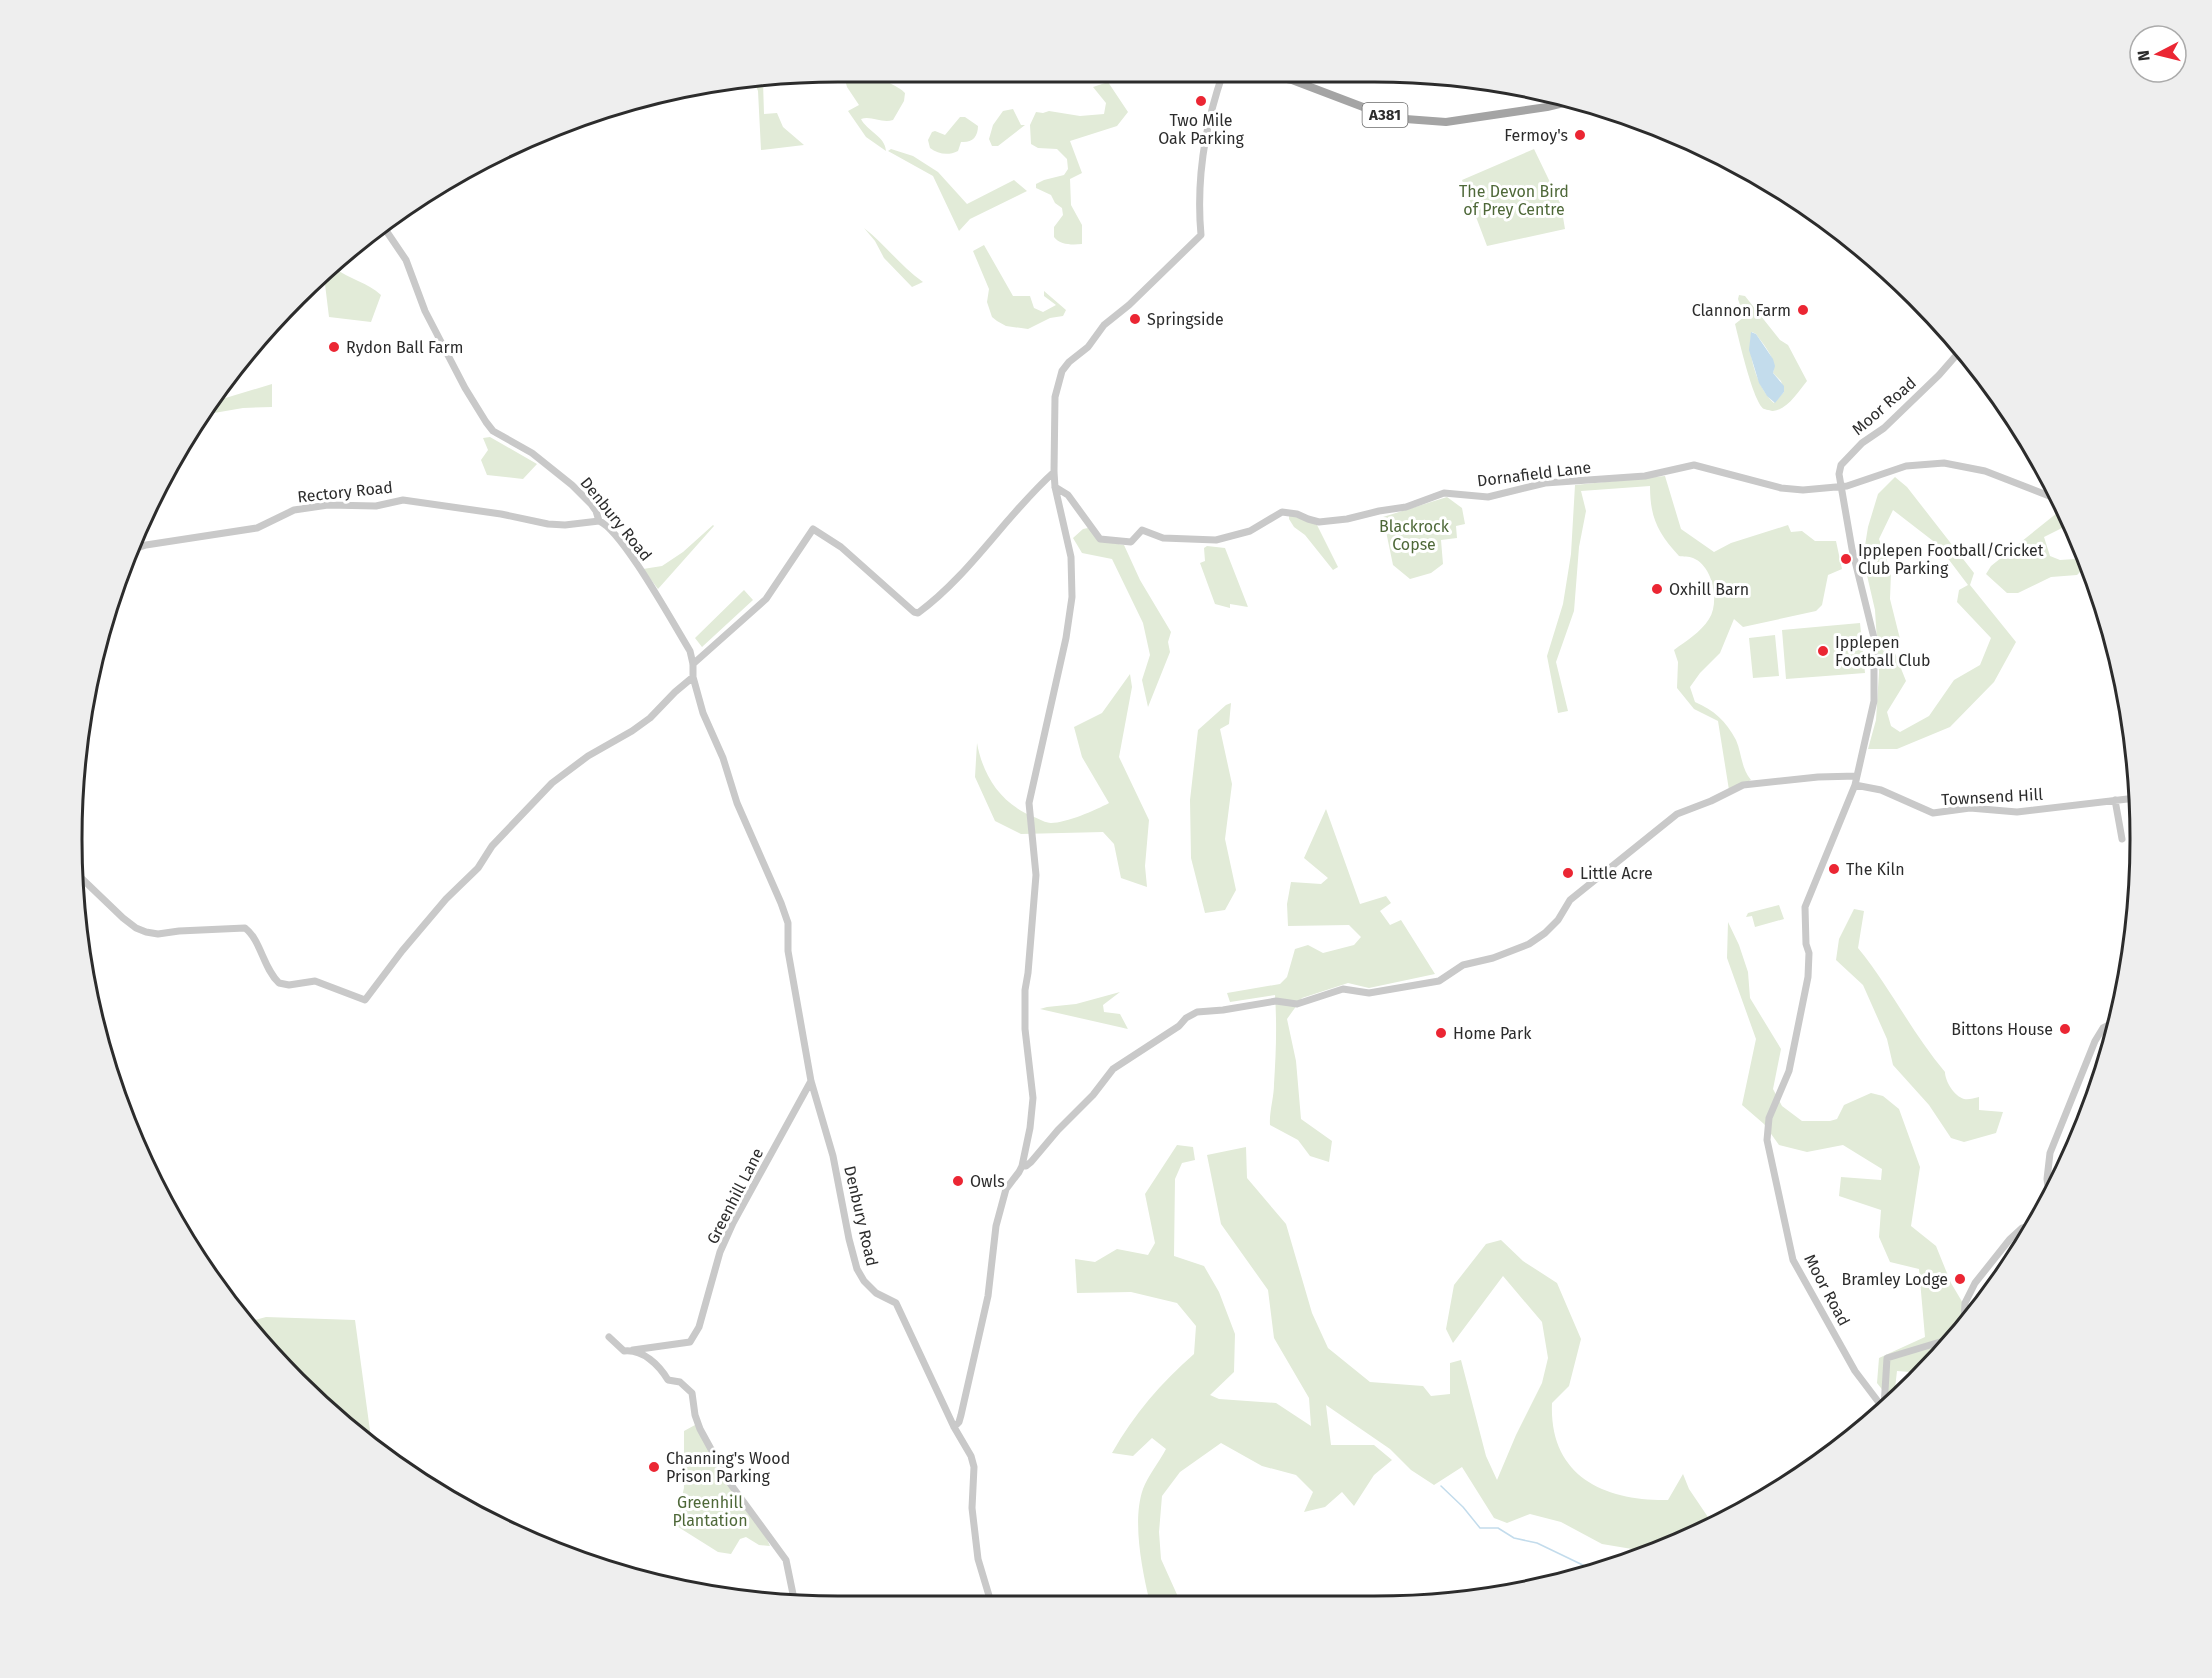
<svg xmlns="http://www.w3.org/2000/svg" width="2212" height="1678" font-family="'Fira Sans',sans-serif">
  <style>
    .green { fill: #e2ebd8; fill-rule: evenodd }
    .water { fill: #c3dcec }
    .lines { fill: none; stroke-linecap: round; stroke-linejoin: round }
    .stream { stroke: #c3dcec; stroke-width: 1.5 }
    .minor { stroke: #c9c9c9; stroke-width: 7 }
    .major { stroke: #a4a4a4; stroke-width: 8 }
    .poi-dot { fill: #eb2633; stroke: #fff; stroke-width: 2 }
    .labels { text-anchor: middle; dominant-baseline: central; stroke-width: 6; stroke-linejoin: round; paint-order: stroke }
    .shield { fill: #fff; stroke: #6b6b6b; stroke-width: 1.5 }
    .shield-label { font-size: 15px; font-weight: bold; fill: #2c2c2c }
    .poi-label { font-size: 16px; fill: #2c2c2c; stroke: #fff; text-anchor: start }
    .park-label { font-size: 16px; fill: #4e6838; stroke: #fff }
    .street-label { font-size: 16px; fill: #2c2c2c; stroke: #fff }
    .rim { fill: none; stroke: #2c2c2c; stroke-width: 3 }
  </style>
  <rect width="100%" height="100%" fill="#fff"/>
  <path class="green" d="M 843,72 L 876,72 C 884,83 898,85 905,93 L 904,101 L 893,120 C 882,124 871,115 861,119 C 867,131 885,136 886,151 L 866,137 L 848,111 L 859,105 L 847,87 Z
    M 763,82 L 764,114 L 777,113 L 783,127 L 804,145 L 761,150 L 758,91 L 756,86 L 758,83 Z
    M 1108,82 L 1128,112 L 1117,126 L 1070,141 L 1082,173 L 1070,179 L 1071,205 L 1082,225 L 1082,244 C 1072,245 1060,245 1054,237 L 1054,227 L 1063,215 L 1062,208 L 1055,203 L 1051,195 L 1036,188 L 1036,184 L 1044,180 L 1064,175 L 1068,169 L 1067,159 L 1057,149 L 1038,148 L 1031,144 L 1030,125 L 1036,112 L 1043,113 L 1049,111 L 1080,116 L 1104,114 L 1106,103 L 1093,87 Z
    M 1013,109 L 1021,125 L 1025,125 L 998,146 L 992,146 L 989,139 L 993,125 L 1003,111 Z
    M 960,117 L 965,117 L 978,126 C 978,137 972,143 961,142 L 958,151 C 948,156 938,154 930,148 L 928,140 L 932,132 L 935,131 L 945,135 Z
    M 891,149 L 913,156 L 938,172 L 967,204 L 1014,180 L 1027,191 L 970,219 L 959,231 L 933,176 L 888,151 Z
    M 1534,149 L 1561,205 L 1565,229 L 1487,246 L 1462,180 Z
    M 864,228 C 885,244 900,266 923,282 L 912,287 L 884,258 L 875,241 Z
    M 984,245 L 1013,296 L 1030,296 L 1034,308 L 1043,312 L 1056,305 L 1044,296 L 1044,291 L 1066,310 L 1063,316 L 1050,318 L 1028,329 L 1006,326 L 997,321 L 992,317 L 987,302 L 989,289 L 973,251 Z
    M 334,268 C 350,279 368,283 381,295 L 371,322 L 329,317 L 324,276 Z
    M 1739,295 L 1745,296 L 1780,340 L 1788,345 L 1807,381 C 1799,391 1787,410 1773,411 C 1772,411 1764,409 1764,409 C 1753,402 1739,339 1735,324 L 1744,317 L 1738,299 ZM 1752,332 L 1756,334 C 1764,346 1777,358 1773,373 L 1781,381 L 1784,392 L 1774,403 C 1758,389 1746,353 1752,332 Z
    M 272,384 L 272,407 L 243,408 L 214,413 L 209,403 Z
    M 490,437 L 537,464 L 523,479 L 487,475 L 481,460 L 488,450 L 483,438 Z
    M 1665,476 L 1681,529 L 1714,552 L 1731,543 L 1788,525 L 1791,532 L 1802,531 L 1815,541 L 1836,541 L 1842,569 L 1828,575 L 1822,605 L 1816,611 L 1743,627 L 1734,619 L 1720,653 L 1700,673 L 1690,687 L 1695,702 C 1714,710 1726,721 1736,740 C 1742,754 1741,768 1751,780 L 1729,790 L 1718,721 L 1694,709 L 1677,688 L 1678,662 L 1674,650 C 1686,641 1701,632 1709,619 C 1720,602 1713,566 1693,558 C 1689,556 1683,557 1679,556 C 1658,533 1650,518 1650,486 L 1581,491 L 1586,511 L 1579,547 L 1574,611 L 1556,662 L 1568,711 L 1558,713 L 1547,656 L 1563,604 L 1571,554 L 1575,485 Z
    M 1895,477 L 1907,487 L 1974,573 L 1970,585 L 2016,642 L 1994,682 L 1950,727 L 1897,749 L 1868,749 L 1876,720 L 1879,672 L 1875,610 L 1863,558 L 1868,527 L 1878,494 ZM 1893,510 L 1937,544 L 1968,585 L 1959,590 L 1957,602 L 1991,638 L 1980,665 L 1954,680 L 1929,716 L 1900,732 L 1891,726 L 1887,712 L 1906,681 L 1894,651 L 1900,639 L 1890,599 L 1891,572 L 1879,539 Z
    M 1447,497 L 1462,508 L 1465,524 L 1456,526 L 1457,538 L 1441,540 L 1443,564 L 1431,573 L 1410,579 L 1393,565 L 1383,517 Z
    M 2057,513 L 2066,526 L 2044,537 L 2050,556 L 2060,560 L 2075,559 L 2082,570 L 2077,575 L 2051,577 L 2018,593 L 2007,593 L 1986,574 L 1991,566 Z
    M 1289,514 L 1317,525 L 1338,567 L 1333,570 L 1305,535 L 1294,527 L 1289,519 Z
    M 713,525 L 714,526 L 658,589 L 643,569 L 662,566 L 683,552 Z
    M 1088,528 L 1101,541 L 1124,545 L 1140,580 L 1171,632 L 1168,642 L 1170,652 L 1148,707 L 1142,680 L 1150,655 L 1143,623 L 1112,559 L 1082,553 L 1073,538 L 1083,529 Z
    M 1207,546 L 1225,548 L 1248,607 L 1230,604 L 1230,608 L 1215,604 L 1200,563 L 1205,561 L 1204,548 Z
    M 744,590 L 753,600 L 702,647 L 695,638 Z
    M 1860,623 L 1865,673 L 1786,679 L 1782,630 Z
    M 1775,635 L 1779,676 L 1753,678 L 1749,638 Z
    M 1130,674 L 1132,687 L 1119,757 L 1149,820 L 1145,866 L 1147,887 L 1121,878 L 1114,844 L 1103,832 L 1021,834 L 995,821 L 975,777 L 977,743 C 983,776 1001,804 1034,817 C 1039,819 1046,823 1051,823 C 1066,823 1096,810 1109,803 L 1082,757 L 1074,727 L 1102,713 Z
    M 1231,703 L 1229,724 L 1220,729 L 1232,784 L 1225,839 L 1236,890 L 1225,910 L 1205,913 L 1191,858 L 1190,800 L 1198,730 L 1226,705 Z
    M 1326,809 L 1360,904 L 1386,896 L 1391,903 L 1380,911 L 1390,925 L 1401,920 L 1435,974 L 1369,988 L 1348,983 L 1302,998 L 1287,1019 L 1296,1061 L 1301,1119 L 1332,1141 L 1329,1162 L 1310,1156 L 1298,1140 L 1270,1125 C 1269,1112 1274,1098 1274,1084 C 1276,1054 1277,1025 1275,995 L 1230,1002 L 1227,993 L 1280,984 L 1287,977 L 1295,949 L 1308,945 L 1323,953 L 1354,945 L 1361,937 L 1349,925 L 1288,926 L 1287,904 L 1291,882 L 1321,884 L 1328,878 L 1304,858 Z
    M 1779,905 L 1784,919 L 1755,927 L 1752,916 L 1746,917 L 1748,913 Z
    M 1854,909 L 1864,911 L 1858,948 C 1890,987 1912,1033 1945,1072 C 1945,1081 1954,1096 1964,1099 C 1969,1100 1974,1098 1979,1097 L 1979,1110 L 2003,1112 L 1996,1133 L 1964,1142 L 1951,1138 L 1929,1105 L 1893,1065 L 1887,1039 L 1863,985 L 1836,960 L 1839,939 Z
    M 1728,922 L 1739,945 L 1748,972 L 1750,998 L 1781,1049 L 1773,1089 L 1782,1106 L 1802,1121 L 1830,1121 L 1837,1119 L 1844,1105 L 1871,1093 L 1883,1096 L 1899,1109 L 1920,1167 L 1911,1226 L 1936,1246 L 1951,1283 L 1970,1315 L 1923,1373 L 1897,1371 L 1894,1397 L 1888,1397 L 1877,1383 L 1879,1358 L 1925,1337 L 1919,1269 L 1890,1262 L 1879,1237 L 1881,1210 L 1839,1196 L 1841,1177 L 1881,1180 L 1882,1169 L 1843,1145 L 1807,1152 L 1779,1145 L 1764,1124 L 1742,1105 L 1756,1039 L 1727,958 Z
    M 1120,992 L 1103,1005 L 1104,1012 L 1120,1014 L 1128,1029 L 1040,1009 L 1047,1007 L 1076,1004 Z
    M 1177,1145 L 1193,1147 L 1195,1160 L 1182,1163 L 1175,1179 L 1174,1256 L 1204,1266 L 1219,1292 L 1235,1334 L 1234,1372 L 1210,1395 L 1219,1399 L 1276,1403 L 1311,1426 L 1309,1398 L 1274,1338 L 1268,1290 L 1221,1224 L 1207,1155 L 1246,1147 L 1247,1178 L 1286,1224 L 1312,1313 L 1328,1348 L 1370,1382 L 1423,1386 L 1431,1396 L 1450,1394 L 1450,1363 L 1461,1360 L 1486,1456 L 1497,1480 L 1516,1435 L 1542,1383 L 1548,1358 L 1542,1322 L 1503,1276 L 1453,1343 L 1446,1329 L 1454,1285 L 1486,1244 L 1501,1240 L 1523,1261 L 1557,1283 L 1581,1339 L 1569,1386 L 1552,1403 C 1549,1476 1604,1501 1668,1500 L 1683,1474 L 1689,1489 L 1712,1523 L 1666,1548 L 1650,1552 L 1602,1544 L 1561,1522 L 1530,1514 L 1507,1523 L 1494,1518 L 1462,1467 L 1434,1485 L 1411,1470 L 1390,1449 L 1326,1405 L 1331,1445 L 1374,1445 L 1392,1460 L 1374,1475 L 1354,1506 L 1342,1492 L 1325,1507 L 1304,1512 L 1313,1492 L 1296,1475 L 1262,1466 L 1221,1443 L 1180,1472 L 1162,1496 L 1159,1532 L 1161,1559 L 1179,1599 L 1149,1599 C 1142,1569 1132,1520 1143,1489 C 1148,1476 1159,1462 1166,1449 L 1152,1438 L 1133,1456 L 1112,1453 C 1134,1414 1161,1383 1194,1354 L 1196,1326 L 1177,1303 L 1131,1292 L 1077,1293 L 1075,1259 L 1095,1262 L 1117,1249 L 1148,1255 L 1155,1243 L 1145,1194 Z
    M 266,1317 L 355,1320 L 371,1438 L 297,1382 L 248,1322 Z
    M 695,1425 L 766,1537 L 770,1546 L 759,1545 L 746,1537 L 740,1539 L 731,1554 L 718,1552 L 675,1525 L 684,1488 L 684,1431 Z"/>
  <path class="water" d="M 1751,332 L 1756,334 L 1773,359 L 1775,366 L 1773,373 L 1784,386 L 1784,392 L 1775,403 L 1767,396 L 1759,383 L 1749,350 Z"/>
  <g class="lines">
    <path class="stream" d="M 1441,1486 L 1463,1507 L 1480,1528 L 1498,1528 L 1514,1538 L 1537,1543 L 1589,1568"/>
    <path class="minor" d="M 385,229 L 406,260 L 425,311 L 465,388 L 486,422 L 493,431 L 532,453 L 572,485 L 591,504 L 596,511 L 599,521 C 622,530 674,625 690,651 L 693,664 L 693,677 L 703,713 L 723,758 L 737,803 L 781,903 L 788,923 L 788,951 L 811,1081 L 833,1156 L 849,1239 L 857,1269 L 864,1281 L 876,1293 L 896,1303 L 954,1427 L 971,1456 L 974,1467 L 972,1508 L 978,1559 L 990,1599
      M 1055,487 L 1068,495 L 1100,539 L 1131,542 L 1142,530 L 1163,538 L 1216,540 L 1250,531 L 1282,512 L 1297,514 L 1308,519 L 1319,522 L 1347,519 L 1379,511 L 1406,507 L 1444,493 L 1488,497 L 1545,483 L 1645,476 L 1694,465 L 1781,488 L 1803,490 L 1847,486 L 1906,466 L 1944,463 L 1985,471 L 2057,499
      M 134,549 L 146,545 L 257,528 L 294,510 L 328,505 L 376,506 L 403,500 L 501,514 L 548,524 L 565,525 L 599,521
      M 693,664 L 766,599 L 813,529 L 841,547 L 914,612 L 918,613 C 971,574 1005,516 1054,472
      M 1855,785 L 1881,790 L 1933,813 L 1970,808 L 2017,812 L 2136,798
      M 2115,800 L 2122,839
      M 75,872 L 123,918 L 136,928 L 146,932 L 158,934 L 179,931 L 245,928 C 261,940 263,968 279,983 L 289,985 L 315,981 L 365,1000 L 402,951 L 446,899 L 478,868 L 492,846 L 552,783 L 588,756 L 632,731 L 650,718 L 675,692 L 693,677
      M 1022,1166 L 1026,1166 L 1031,1162 L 1058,1130 L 1093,1095 L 1113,1069 L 1179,1026 L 1186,1018 L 1197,1012 L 1223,1010 L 1276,1001 L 1297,1004 L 1343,989 L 1369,993 L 1439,981 L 1463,965 L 1493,958 L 1529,944 L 1545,933 L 1558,920 L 1570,900 L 1677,814 L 1711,801 L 1743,785 L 1818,777 L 1857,776
      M 2049,1194 L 2047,1179 L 2050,1153 L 2095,1041 L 2103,1028 L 2115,1022
      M 1964,1322 L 1965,1303 L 1975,1283 L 2010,1239 L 2022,1228 L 2032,1225
      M 609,1337 L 624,1351 C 643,1349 659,1365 668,1380 L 680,1382 L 692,1393 L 695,1415 L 700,1429 L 729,1482 L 786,1560 L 794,1599
      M 633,1350 L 690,1342 L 699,1327 L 720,1252 L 733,1223 L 811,1081
      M 1884,1407 L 1887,1358 L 1950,1339
      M 1883,1408 L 1855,1371 L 1793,1260 L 1767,1140 L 1769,1118 L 1789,1071 L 1808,977 L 1809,953 L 1806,944 L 1805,907 L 1855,785 L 1874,701 L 1874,638 L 1852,549 L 1839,474 L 1841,465 L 1862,443 L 1884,428 L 1939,375 L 1960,351
      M 954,1427 L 959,1422 L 961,1415 L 988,1296 L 996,1226 L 1006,1189 L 1019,1172 L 1022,1166 L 1030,1128 L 1033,1098 L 1025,1029 L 1025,990 L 1028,973 L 1036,875 L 1029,803 L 1066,638 L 1072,597 L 1071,557 L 1055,487 L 1054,472 L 1055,397 L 1062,371 L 1069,362 L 1088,347 L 1104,325 L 1129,305 L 1201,235 C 1196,180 1205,125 1223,73"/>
    <path class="major" d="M 1258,73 L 1292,80 L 1392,118 L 1446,122 L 1547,107 L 1576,100"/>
  </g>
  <g class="poi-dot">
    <circle cx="1201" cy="101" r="6"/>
    <circle cx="1580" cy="135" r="6"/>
    <circle cx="1803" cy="310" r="6"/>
    <circle cx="1135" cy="319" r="6"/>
    <circle cx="334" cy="347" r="6"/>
    <circle cx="1846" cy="559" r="6"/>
    <circle cx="1657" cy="589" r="6"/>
    <circle cx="1823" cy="651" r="6"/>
    <circle cx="1834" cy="869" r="6"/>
    <circle cx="1568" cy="873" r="6"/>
    <circle cx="2065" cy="1029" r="6"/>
    <circle cx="1441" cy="1033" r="6"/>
    <circle cx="958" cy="1181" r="6"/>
    <circle cx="1960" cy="1279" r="6"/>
    <circle cx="654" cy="1467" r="6"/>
  </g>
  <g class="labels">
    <rect class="shield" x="1362.5" y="103" width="45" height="24" rx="4.5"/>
    <g class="shield-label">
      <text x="1385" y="115">A381</text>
    </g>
    <g class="poi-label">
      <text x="1201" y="120" text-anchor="middle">Two Mile<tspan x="1201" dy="18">Oak Parking</tspan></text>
      <text x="1568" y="135" text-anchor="end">Fermoy's</text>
      <text x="1791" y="310" text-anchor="end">Clannon Farm</text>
      <text x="1147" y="319">Springside</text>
      <text x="346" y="347">Rydon Ball Farm</text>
      <text x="1858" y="550">Ipplepen Football/Cricket<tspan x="1858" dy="18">Club Parking</tspan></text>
      <text x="1669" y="589">Oxhill Barn</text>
      <text x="1835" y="642">Ipplepen<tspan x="1835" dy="18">Football Club</tspan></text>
      <text x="1846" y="869">The Kiln</text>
      <text x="1580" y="873">Little Acre</text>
      <text x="2053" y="1029" text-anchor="end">Bittons House</text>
      <text x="1453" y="1033">Home Park</text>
      <text x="970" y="1181">Owls</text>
      <text x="1948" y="1279" text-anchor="end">Bramley Lodge</text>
      <text x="666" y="1458">Channing's Wood<tspan x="666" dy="18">Prison Parking</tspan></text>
    </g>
    <g class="park-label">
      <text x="1514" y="191">The Devon Bird<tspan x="1514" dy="18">of Prey Centre</tspan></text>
      <text x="1414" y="526">Blackrock<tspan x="1414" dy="18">Copse</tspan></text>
      <text x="710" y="1502">Greenhill<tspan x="710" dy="18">Plantation</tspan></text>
    </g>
    <g class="street-label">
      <text transform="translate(1884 406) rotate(-41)">Moor Road</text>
      <text transform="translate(1534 474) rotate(-7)">Dornafield Lane</text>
      <text transform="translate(345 492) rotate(-6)">Rectory Road</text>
      <text transform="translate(616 519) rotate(51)">Denbury Road</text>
      <text transform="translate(1992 797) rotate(-3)">Townsend Hill</text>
      <text transform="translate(735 1196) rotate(-63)">Greenhill Lane</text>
      <text transform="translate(861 1216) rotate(77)">Denbury Road</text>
      <text transform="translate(1827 1290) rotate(62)">Moor Road</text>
    </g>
  </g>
  <path d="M0 0H2212V1678H0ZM838 82H1374A756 756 0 0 1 2130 838V840A756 756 0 0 1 1374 1596H838A756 756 0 0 1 82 840V838A756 756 0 0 1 838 82Z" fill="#eee" fill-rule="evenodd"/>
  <path class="rim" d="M838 82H1374A756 756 0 0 1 2130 838V840A756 756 0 0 1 1374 1596H838A756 756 0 0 1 82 840V838A756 756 0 0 1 838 82Z"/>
  <g transform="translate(2158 54) rotate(263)"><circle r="28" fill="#ffffff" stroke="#ababab" stroke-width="1.5"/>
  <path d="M0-4.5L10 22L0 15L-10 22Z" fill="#eb2633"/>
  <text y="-9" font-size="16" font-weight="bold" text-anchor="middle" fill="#2c2c2c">N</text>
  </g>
</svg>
